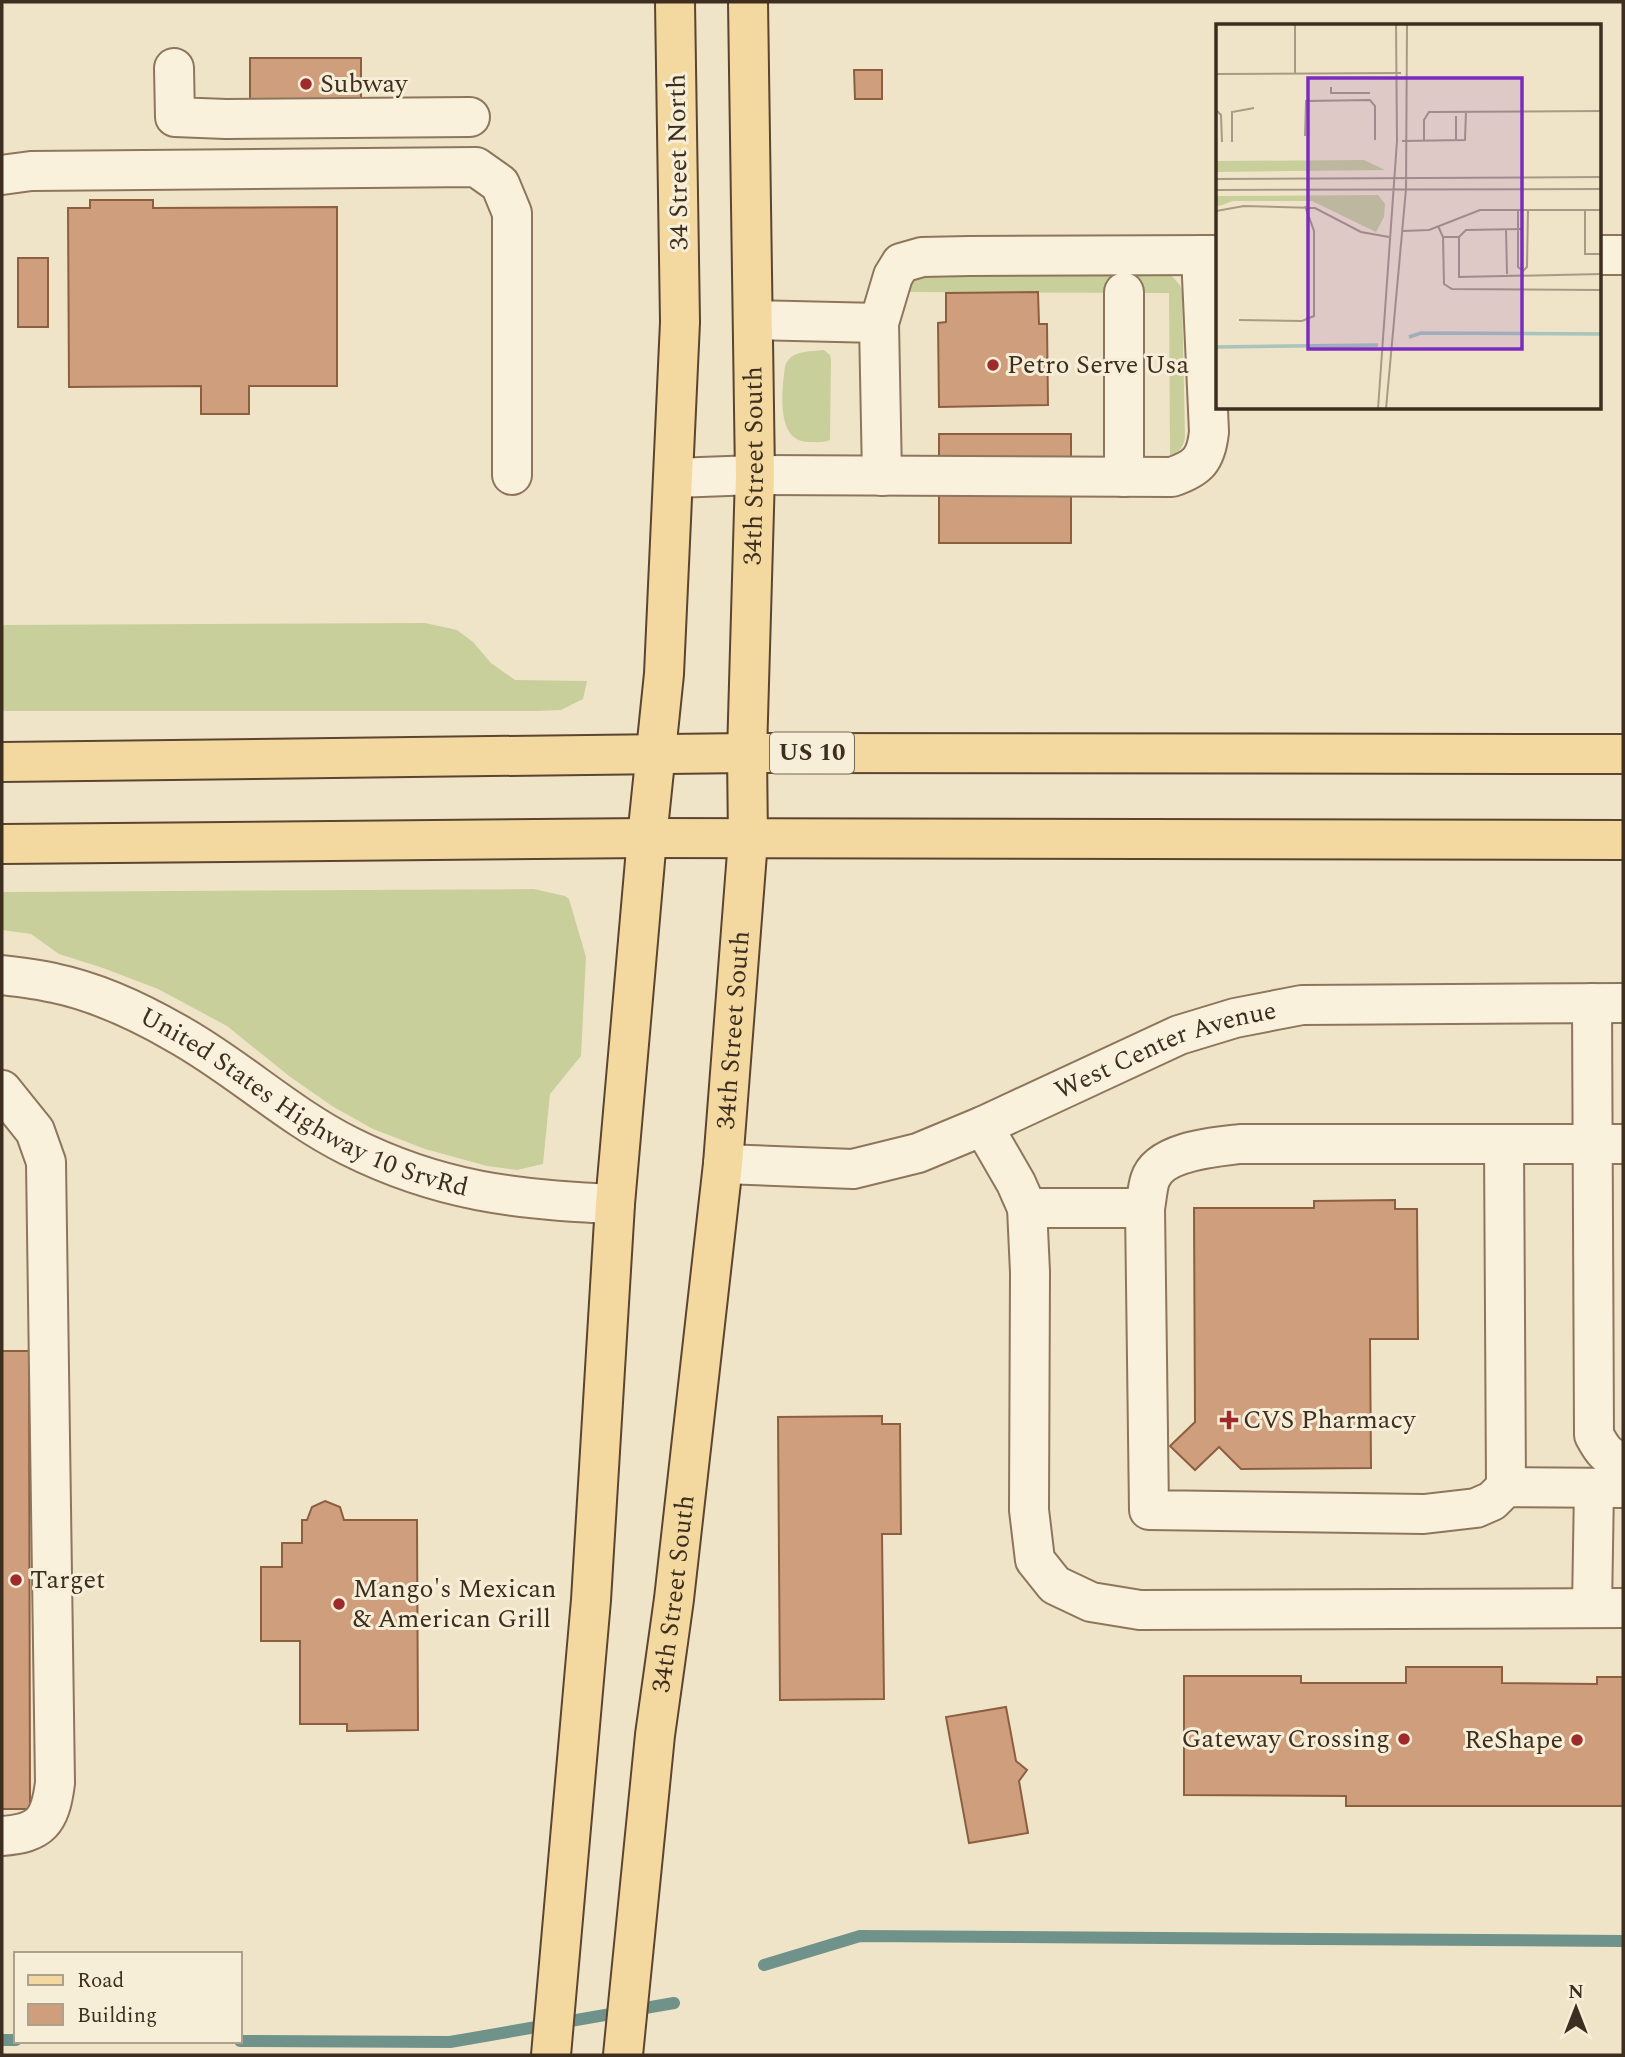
<svg xmlns="http://www.w3.org/2000/svg" width="1625" height="2057" font-family="Spectral,serif">
  <style>
    .grass { fill: #c9cf9b }
    .lines { fill: none; stroke-linecap: round; stroke-linejoin: round }
    .stream { stroke: #6f938a; stroke-width: 12 }
    .building { fill: #cf9f7d; stroke: #8d5f41; stroke-width: 2 }
    .minor-casing { stroke: #8d765c; stroke-width: 42 }
    .major-casing { stroke: #5b4430; stroke-width: 42 }
    .minor { stroke: #faf1dc; stroke-width: 38 }
    .major { stroke: #f3d9a0; stroke-width: 38 }
    .poi-dot { fill: #9e2a2b; stroke: #f7eed8; stroke-width: 2.5 }
    .labels { text-anchor: middle; dominant-baseline: central; stroke-width: 6; stroke-linejoin: round; paint-order: stroke }
    .shield { fill: #f7eed8; stroke: #756857; stroke-width: 2 }
    .shield-label { font-size: 24px; font-weight: bold; fill: #3d2e20 }
    .poi-label { font-size: 26px; fill: #3d2e20; stroke: #f7eed8; text-anchor: start }
    .street-label { font-size: 26px; fill: #3d2e20; stroke: #f7eed8 }
    .inset-river { fill: none; stroke: #a9c4bc; stroke-width: 3.5 }
    .inset-road { fill: none; stroke: #a89b85; stroke-width: 2 }
    .view { fill: #7b2cbf; fill-opacity: 0.15; stroke: #7b2cbf; stroke-width: 3.5 }
    .inset-edge { fill: none; stroke: #3d2e20; stroke-width: 3.5 }
  </style>
  <rect width="100%" height="100%" fill="#f0e4c8"/>
  <path class="grass" d="M 1170,274 L 1180,285 L 1182,292 L 1185,438 C 1183,447 1180,452 1170,455 L 1169,293 L 905,292 L 914,275 Z
    M 824,350 L 830,355 L 831,359 L 830,440 C 824,443 816,442 809,442 C 775,442 782,390 785,366 C 791,350 808,352 824,350 Z
    M 425,623 L 457,630 L 473,642 L 491,663 L 515,680 L 587,681 L 583,699 L 561,710 L 538,711 L 2,711 L 2,625 Z
    M 534,889 L 565,896 L 569,899 L 586,957 L 581,1056 L 550,1094 L 543,1164 L 517,1170 L 487,1166 L 425,1149 L 373,1129 L 332,1106 L 289,1076 L 227,1026 L 158,989 L 103,968 L 59,954 L 31,934 L 2,930 L 2,892 Z"/>
  <g class="lines">
    <path class="stream" d="M 764,1965 L 860,1936 L 1623,1941
      M 2,2040 L 16,2040
      M 240,2041 L 450,2042 L 674,2003"/>
  </g>
  <path class="building" d="M 250,58 L 361,58 L 361,109 L 250,110 Z
    M 854,70 L 882,70 L 882,99 L 855,99 Z
    M 90,200 L 153,200 L 153,208 L 337,207 L 337,386 L 249,386 L 249,414 L 201,414 L 201,386 L 69,387 L 68,208 L 90,208 Z
    M 18,258 L 48,258 L 48,327 L 18,327 Z
    M 1038,292 L 1039,324 L 1047,324 L 1048,405 L 939,407 L 938,323 L 946,322 L 946,293 Z
    M 939,434 L 1071,434 L 1071,543 L 939,543 Z
    M 1395,1200 L 1395,1209 L 1417,1209 L 1418,1339 L 1370,1339 L 1371,1468 L 1241,1469 L 1219,1447 L 1195,1470 L 1170,1446 L 1195,1422 L 1194,1208 L 1314,1208 L 1314,1201 Z
    M 2,1351 L 29,1351 L 30,1809 L 2,1809 Z
    M 882,1416 L 882,1424 L 900,1424 L 901,1534 L 882,1534 L 884,1699 L 780,1700 L 778,1417 Z
    M 325,1501 L 340,1507 L 344,1520 L 417,1520 L 418,1730 L 347,1731 L 347,1724 L 300,1724 L 300,1641 L 261,1641 L 261,1567 L 282,1567 L 282,1543 L 302,1543 L 302,1520 L 307,1520 L 312,1507 Z
    M 1406,1667 L 1502,1667 L 1502,1683 L 1597,1684 L 1597,1677 L 1623,1677 L 1623,1806 L 1346,1806 L 1346,1796 L 1184,1795 L 1184,1676 L 1301,1676 L 1301,1683 L 1406,1683 Z
    M 1006,1707 L 1016,1761 L 1027,1770 L 1019,1781 L 1028,1833 L 969,1843 L 946,1717 Z"/>
  <g class="lines">
    <defs>
      <g id="minor">
        <path d="M 174,68 L 175,117 L 226,119 L 470,117"/>
        <path d="M 2,175 L 31,171 L 476,167 L 500,184 L 512,213 L 512,475"/>
        <path d="M 1599,255 L 1623,255"/>
        <path d="M 1124,292 L 1124,477"/>
        <path d="M 754,320 L 879,323"/>
        <path d="M 882,476 L 879,323 L 893,276 L 901,263 L 922,257 L 969,256 L 1217,255"/>
        <path d="M 674,478 L 755,475 L 1172,477 C 1198,468 1206,460 1209,432 L 1201,255"/>
        <path id="s1" d="M 2,975 C 19,977 37,979 54,983 C 97,992 138,1011 176,1033 C 236,1066 287,1115 349,1146 C 439,1191 516,1200 615,1204"/>
        <path d="M 1592,1003 L 1594,1435 C 1602,1450 1607,1458 1623,1461"/>
        <path d="M 2,1090 L 35,1131 L 46,1162 L 55,1783 C 50,1822 41,1833 2,1836"/>
        <path d="M 983,1126 L 1016,1183 L 1027,1208 L 1030,1272 L 1029,1510 L 1035,1560 L 1055,1585 L 1091,1602 L 1140,1610 L 1623,1608"/>
        <path d="M 1504,1144 L 1506,1487"/>
        <path id="s2" d="M 723,1164 L 853,1169 L 918,1153 L 983,1126 L 1179,1035 L 1235,1018 L 1302,1005 L 1623,1003"/>
        <path d="M 1027,1208 L 1145,1208 L 1149,1510 L 1424,1514 L 1476,1508 L 1492,1501 L 1506,1487 L 1623,1488"/>
        <path d="M 1145,1208 C 1147,1199 1147,1189 1150,1180 C 1159,1151 1214,1147 1240,1144 L 1623,1144"/>
        <path d="M 1592,1608 L 1594,1488"/>
      </g>
      <g id="major">
        <path d="M 2,762 L 747,753 L 1623,754"/>
        <path d="M 2,844 L 647,838 L 1623,840"/>
        <path d="M 551,2055 L 591,1600 L 615,1204 L 647,838 L 664,674 L 680,322 L 675,2"/>
        <path id="s3" d="M 623,2055 L 655,1735 L 674,1599 L 723,1164 L 748,840 L 747,753 L 755,475 L 748,2"/>
      </g>
    </defs>
    <use href="#minor" class="minor-casing"/>
    <use href="#major" class="major-casing"/>
    <use href="#minor" class="minor"/>
    <use href="#major" class="major"/>
  </g>
  <g class="poi-dot">
    <circle cx="306" cy="84" r="7"/>
    <circle cx="993" cy="365" r="7"/>
    <path d="M1225.5 1409.5h7v7h7v7h-7v7h-7v-7h-7v-7h7z"/>
    <circle cx="16" cy="1580" r="7"/>
    <circle cx="339" cy="1604" r="7"/>
    <circle cx="1404" cy="1739" r="7"/>
    <circle cx="1577" cy="1740" r="7"/>
  </g>
  <g class="labels">
    <rect class="shield" x="770" y="732.5" width="84" height="41" rx="5"/>
    <g class="shield-label">
      <text x="812" y="753">US 10</text>
    </g>
    <g class="poi-label">
      <text x="320" y="84">Subway</text>
      <text x="1007" y="365">Petro Serve Usa</text>
      <text x="1243" y="1420">CVS Pharmacy</text>
      <text x="30" y="1580">Target</text>
      <text x="353" y="1589">Mango's Mexican<tspan x="353" dy="30">&amp; American Grill</tspan></text>
      <text x="1390" y="1739" text-anchor="end">Gateway Crossing</text>
      <text x="1563" y="1740" text-anchor="end">ReShape</text>
    </g>
    <g class="street-label">
      <text transform="translate(678 162) rotate(-91)">34 Street North</text>
      <text stroke="none"><textPath href="#s3" startOffset="1596">34th Street South</textPath></text>
      <text stroke="none"><textPath href="#s3" startOffset="1031">34th Street South</textPath></text>
      <text stroke="none"><textPath href="#s2" startOffset="466">West Center Avenue</textPath></text>
      <text stroke="none"><textPath href="#s1" startOffset="332">United States Highway 10 SrvRd</textPath></text>
      <text stroke="none"><textPath href="#s3" startOffset="464">34th Street South</textPath></text>
    </g>
  </g>
  <g transform="translate(1216 24)">
    <rect width="385" height="385" fill="#f0e4c8"/>
    <path d="M 148,136 L 169,146 L 0,148 L 0,137 ZM 162,171 L 169,180 L 168,193 L 160,208 L 96,177 L 17,177 L 0,183 L 0,172 Z" fill="#c9cf9b"/>
    <path class="inset-river" d="M 193,313 L 205,309 L 385,310M 0,323 L 162,321"/>
    <path class="inset-road" d="M 79,0 L 79,50M 0,50 L 185,49M 115,63 L 115,69 L 154,69M 0,86 L 5,91 L 6,118M 240,92 L 240,117M 89,112 L 90,77 L 154,76 L 159,82 L 159,116M 186,117 L 249,116 L 250,87M 208,117 L 208,96 L 213,88 L 385,87M 16,118 L 16,88 L 38,84M 0,155 L 385,153M 0,166 L 385,165M 302,186 L 302,243 L 307,247 L 311,243 L 312,186M 369,186 L 369,230 L 385,230M 0,187 L 28,182 L 99,184 L 145,208 L 173,213M 222,202 L 227,213 L 228,260 L 236,265 L 385,266M 290,205 L 291,250M 187,207 L 213,206 L 264,186 L 385,186M 227,213 L 243,213 L 243,253 L 385,250M 243,213 L 250,206 L 306,205M 23,296 L 86,297 L 98,292 L 98,207 L 89,182M 162,385 L 181,117 L 180,0M 170,385 L 190,165 L 191,0"/>
    <path class="view" d="M 92,54 L 306,54 L 306,325 L 92,325 Z"/>
    <rect width="385" height="385" class="inset-edge"/>
  </g>
  <rect width="1625" height="2057" fill="none" stroke="#3d2e20" stroke-width="7"/>
  <rect x="14" y="1952" width="228" height="91" fill="#f7eed8" stroke="#ada18e" stroke-width="2"/>
  <rect x="28" y="1975" width="35" height="10" fill="#f3d9a0" stroke="#ada18e" stroke-width="2"/>
  <text x="77" y="1987" font-size="21" fill="#3d2e20">Road</text>
  <rect x="28" y="2004" width="35" height="21" fill="#cf9f7d" stroke="#ada18e" stroke-width="2"/>
  <text x="77" y="2022" font-size="21" fill="#3d2e20">Building</text>
  <g transform="translate(1576 2008)" stroke="#f7eed8" stroke-width="5" paint-order="stroke">
  <path d="M0-5L12 26L0 18L-12 26Z" fill="#3d2e20"/>
  <text y="-10" font-size="19" font-weight="bold" text-anchor="middle" fill="#3d2e20">N</text>
  </g>
</svg>
